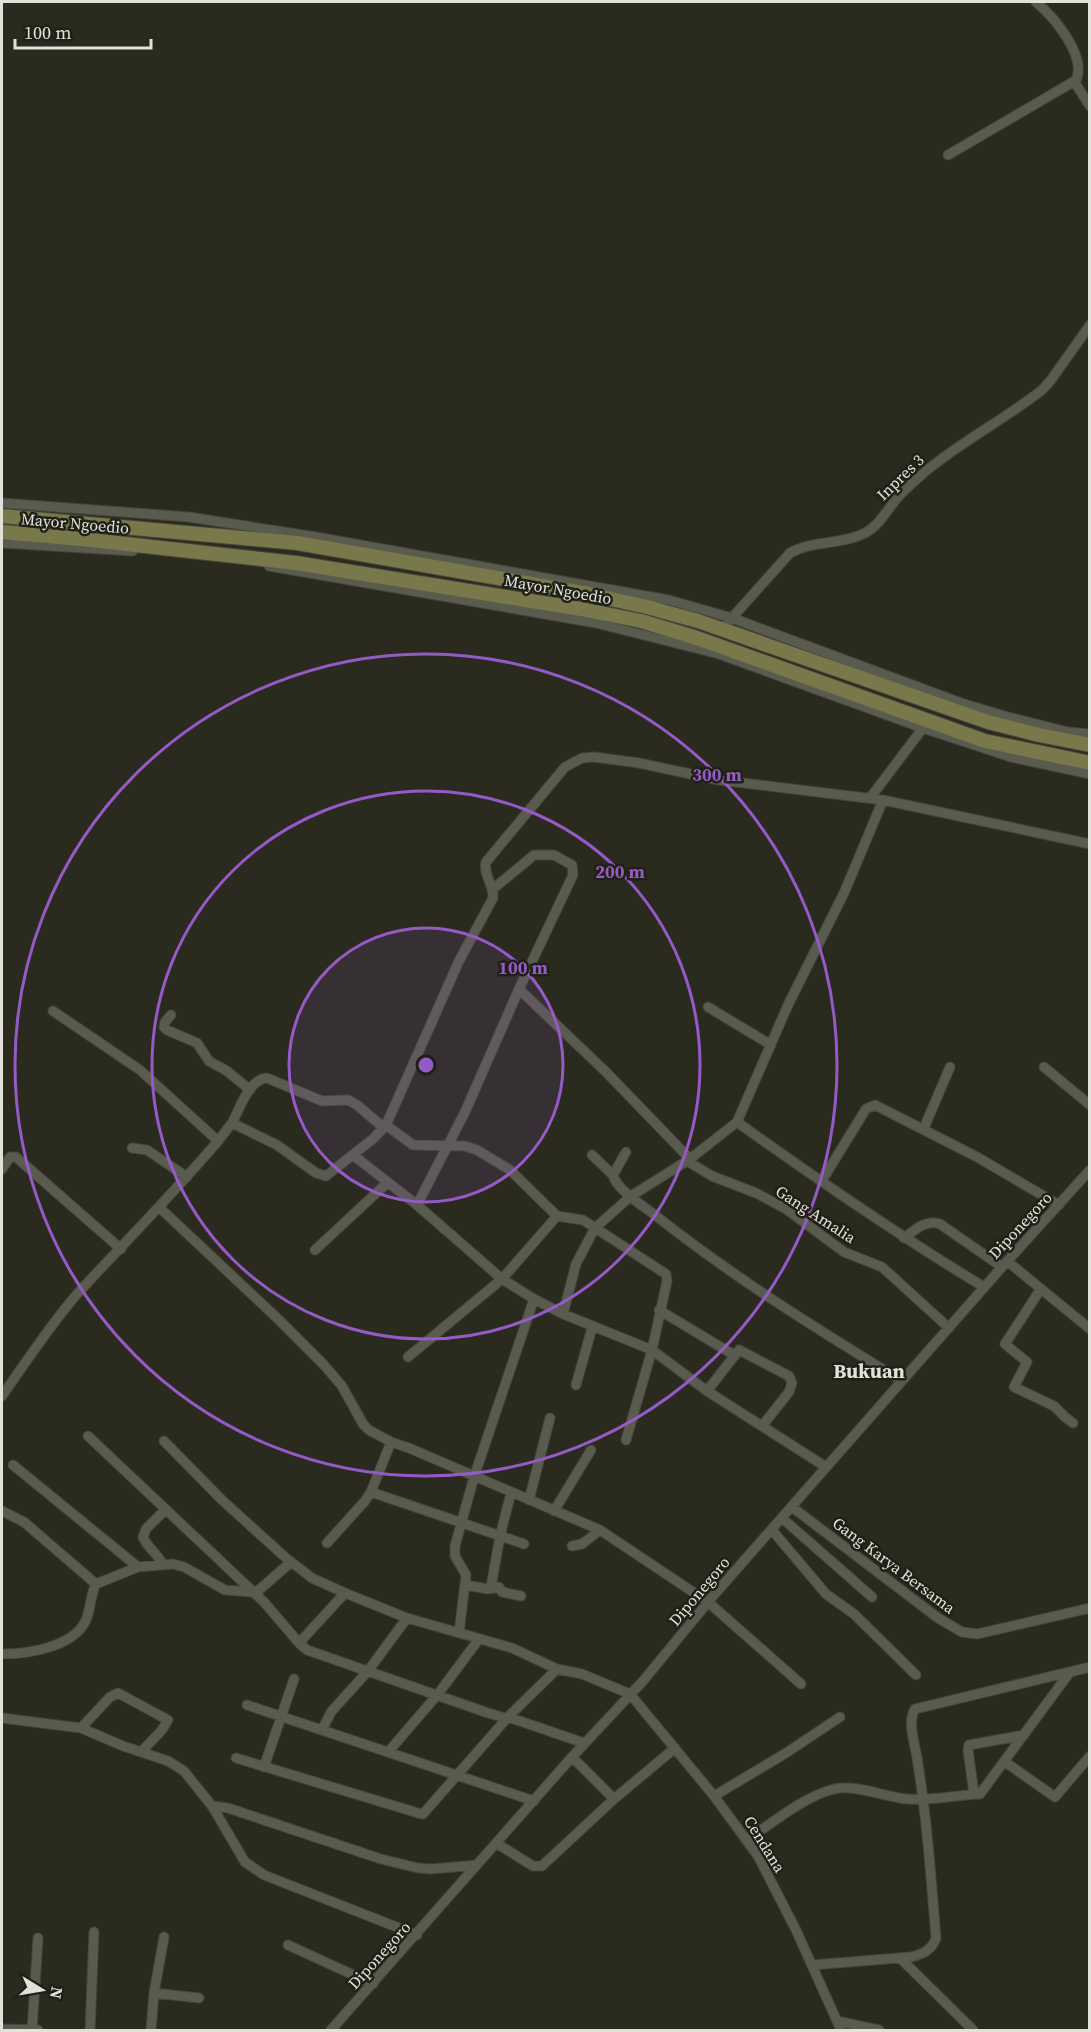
<svg xmlns="http://www.w3.org/2000/svg" width="1091" height="2032" font-family="'Source Serif 4',serif">
  <style>
    .lines { fill: none; stroke-linecap: round; stroke-linejoin: round }
    .street-casing { stroke: #45453b; stroke-width: 11 }
    .secondary-casing { stroke: #45453b; stroke-width: 16 }
    .street { stroke: #5a5b4f; stroke-width: 9 }
    .secondary { stroke: #78784a; stroke-width: 14 }
    .ring { fill: none; stroke: #955ac6; stroke-width: 3 }
    .labels { text-anchor: middle; dominant-baseline: central; stroke-width: 5; stroke-linejoin: round; paint-order: stroke }
    .street-label { font-size: 16px; fill: #e2e2db; stroke: #202116 }
    .quarter-label { font-size: 20px; font-weight: bold; fill: #e2e2db; stroke: #202116 }
    .centre { fill: #955ac6; stroke: #202116; stroke-width: 3 }
    .ring-label { font-size: 18px; text-anchor: middle; font-weight: bold; fill: #955ac6; stroke: #202116; stroke-width: 5; stroke-linejoin: round; paint-order: stroke }
  </style>
  <rect width="100%" height="100%" fill="#2a2a1f"/>
  <g class="lines">
    <defs>
      <path id="street" d="M 1036,2 C 1054,17 1089,58 1075,82
        M 948,155 L 1073,82 L 1075,83 L 1090,106
        M 2,503 L 189,517 L 316,537 L 669,600 L 732,618 L 961,703 L 1008,717 L 1068,732 L 1090,734
        M 2,543 L 133,551
        M 269,566 L 596,623 L 719,654 L 923,728
        M 722,629 L 790,553 C 813,540 842,545 865,533 C 880,525 888,508 899,496 C 907,487 917,479 926,471 C 962,441 1005,419 1042,390 L 1051,380 L 1090,325
        M 870,798 L 923,728 L 1011,757 L 1090,774
        M 493,889 L 534,855 L 554,855 L 572,865 L 573,875 L 519,989 L 606,1072 L 690,1159
        M 708,1007 L 771,1045
        M 171,1015 L 165,1022 L 164,1027 L 167,1030 L 197,1043 L 209,1061 L 227,1071 L 250,1090
        M 1044,1067 L 1090,1105
        M 737,1122 C 818,1180 899,1236 984,1287
        M 232,1123 C 240,1108 249,1079 267,1078 L 322,1101 L 348,1100 L 357,1105 L 384,1128
        M 386,1125 L 413,1145 L 465,1146 L 477,1150 L 510,1170 L 557,1216 L 583,1220 L 666,1274 L 667,1281 L 652,1350 L 626,1440
        M 924,1128 L 950,1067
        M 218,1141 L 232,1123 L 277,1145 L 316,1173 L 326,1176 L 374,1138 L 386,1125 L 459,961 L 493,898 C 494,885 483,875 486,862 L 565,767 L 582,758 L 594,757 L 639,763 L 719,780 L 883,800 L 1090,844
        M 132,1148 L 147,1150 L 187,1177
        M 626,1152 L 613,1175 C 616,1189 643,1206 655,1215 C 733,1277 817,1329 902,1381
        M 353,1155 L 417,1205 L 465,1112 L 519,989
        M 592,1155 L 613,1175
        M 687,1161 L 712,1176 L 756,1193 L 786,1209 L 844,1252 L 882,1267 L 949,1328
        M 2,1169 L 10,1157 L 16,1157 L 121,1249
        M 821,1182 L 866,1109 L 875,1105 L 977,1157 L 1059,1205
        M 417,1205 L 502,1279 L 534,1299 L 563,1314 L 652,1350 L 707,1391 L 826,1467
        M 160,1208 L 278,1319 L 324,1365 L 342,1386 L 363,1424 L 369,1430 L 391,1442 L 409,1448 L 600,1530 L 708,1602 L 801,1684
        M 904,1238 C 915,1230 926,1219 940,1224 L 1002,1267
        M 315,1250 L 387,1183
        M 1007,1261 L 1090,1329
        M 1040,1290 L 1005,1344 L 1027,1362 L 1014,1387 L 1054,1406 L 1065,1417 L 1073,1423
        M 659,1310 L 734,1355
        M 563,1314 L 576,1264 L 595,1228 L 631,1196 L 690,1159 L 737,1122 L 788,1005 L 844,893 L 883,800
        M 408,1357 L 502,1279 L 557,1216
        M 576,1385 L 592,1328
        M 707,1391 L 739,1350 L 789,1376 L 792,1383 L 789,1392 L 762,1426
        M 2,1396 C 26,1362 50,1325 78,1293 C 125,1242 173,1194 218,1141 L 140,1070 L 53,1011
        M 88,1436 L 264,1602 L 299,1643
        M 164,1441 L 222,1500 L 286,1558 L 312,1578 L 345,1593 L 407,1618 L 512,1648 L 557,1669 L 582,1674 L 630,1694 L 714,1796 L 758,1856 L 796,1930 L 841,2030
        M 13,1465 L 138,1567
        M 371,1492 L 524,1544
        M 529,1500 L 550,1418
        M 792,1507 L 938,1618 L 962,1632 L 977,1634 L 1090,1608
        M 2,1511 L 24,1522 L 96,1584
        M 554,1511 L 591,1450
        M 782,1518 L 872,1597
        M 772,1530 L 826,1594 L 854,1614 L 916,1675
        M 327,1543 L 365,1501 L 371,1492 L 391,1442
        M 572,1546 L 582,1544 L 600,1530
        M 162,1564 C 158,1553 147,1548 143,1537 L 146,1529 L 165,1510
        M 465,1585 L 488,1589 L 499,1587 L 502,1592 L 521,1596
        M 491,1587 L 500,1536 L 511,1493
        M 345,1593 L 299,1643 L 307,1650 L 488,1713 L 505,1718 L 508,1717 L 584,1743
        M 459,1633 L 466,1575 L 455,1556 L 455,1546 L 474,1477 L 534,1299
        M 2,1654 C 28,1654 74,1647 86,1620 C 91,1609 90,1595 96,1584 L 138,1567 L 173,1564 L 184,1567 L 225,1590 L 252,1592 L 259,1590 L 291,1562
        M 247,1705 L 534,1801
        M 2,1718 L 81,1728 L 123,1746 L 168,1761 L 184,1771 L 212,1806 L 245,1862 L 264,1875 L 417,1935
        M 81,1728 L 110,1697 L 118,1693 L 168,1720 L 162,1730 L 141,1752
        M 322,1730 L 331,1712 L 368,1671 L 407,1618
        M 389,1751 L 438,1694 L 479,1639
        M 572,1757 L 614,1799
        M 236,1758 L 418,1813 L 423,1814 L 508,1717 L 557,1669
        M 1005,1762 L 1055,1797 L 1090,1756
        M 264,1767 L 294,1679
        M 974,1794 L 968,1750 L 969,1745 L 1024,1735
        M 714,1796 L 786,1753 L 840,1717
        M 212,1806 L 228,1808 L 381,1859 L 418,1868 L 431,1869 L 477,1865
        M 747,1840 C 772,1823 805,1796 834,1789 C 855,1784 885,1797 907,1799 C 931,1801 956,1795 980,1794 L 1070,1672
        M 496,1843 L 533,1866 L 542,1866 L 614,1799 L 675,1748
        M 288,1945 L 373,1984
        M 901,1959 L 973,2030
        M 812,1965 L 911,1957 C 923,1954 932,1950 936,1938 C 931,1878 927,1818 917,1758 C 915,1744 907,1722 915,1709 L 1090,1667
        M 154,1993 L 199,1998
        M 837,2021 L 879,2030
        M 2,2029 L 38,2030
        M 32,2030 L 38,1938
        M 90,2030 L 94,1932
        M 151,2030 L 154,1993 L 164,1937
        M 331,2030 L 572,1757 L 643,1681 L 713,1596 L 1002,1267 L 1090,1170"/>
      <path id="secondary" d="M 2,516 L 297,543 L 589,594 L 647,607 L 698,621 L 988,722 L 1039,735 L 1090,745
        M 2,532 L 81,539 L 296,563 L 581,609 L 641,621 L 697,638 L 985,741 L 1090,763"/>
    </defs>
    <use href="#street" class="street-casing"/>
    <use href="#secondary" class="secondary-casing"/>
    <use href="#street" class="street"/>
    <use href="#secondary" class="secondary"/>
  </g>
  <circle cx="426" cy="1065" r="137" fill="#955ac6" fill-opacity=".12"/>
  <g class="ring">
    <circle cx="426" cy="1065" r="137"/>
    <circle cx="426" cy="1065" r="274"/>
    <circle cx="426" cy="1065" r="411"/>
  </g>
  <g class="labels">
    <g class="street-label">
      <text transform="translate(900 477) rotate(-44)">Inpres 3</text>
      <text transform="translate(75 523) rotate(5)">Mayor Ngoedio</text>
      <text transform="translate(558 589) rotate(10)">Mayor Ngoedio</text>
      <text transform="translate(816 1214) rotate(33)">Gang Amalia</text>
      <text transform="translate(1020 1225) rotate(-47)">Diponegoro</text>
      <text transform="translate(894 1565) rotate(37)">Gang Karya Bersama</text>
      <text transform="translate(699 1591) rotate(-50)">Diponegoro</text>
      <text transform="translate(765 1844) rotate(58)">Cendana</text>
      <text transform="translate(379 1955) rotate(-48)">Diponegoro</text>
    </g>
    <g class="quarter-label">
      <text x="869" y="1371">Bukuan</text>
    </g>
  </g>
  <circle cx="426" cy="1065" r="9" class="centre"/>
  <g class="ring-label">
    <text x="717" y="781">300 m</text>
    <text x="620" y="878">200 m</text>
    <text x="523" y="974">100 m</text>
  </g>
  <rect width="1091" height="2032" fill="none" stroke="#e2e2db" stroke-width="6"/>
  <g transform="translate(42 1990) rotate(101)" stroke="#202116" stroke-width="4.5" paint-order="stroke">
  <path d="M0-4.5L10 22L0 15L-10 22Z" fill="#e2e2db"/>
  <text y="-9" font-size="16" font-weight="bold" text-anchor="middle" fill="#e2e2db">N</text>
  </g>
  <path d="M15 39v9h136v-9" fill="none" stroke="#e2e2db" stroke-width="3"/>
  <text x="24" y="39" font-size="18" fill="#e2e2db" stroke="#202116" stroke-width="4.5" paint-order="stroke">100 m</text>
</svg>
